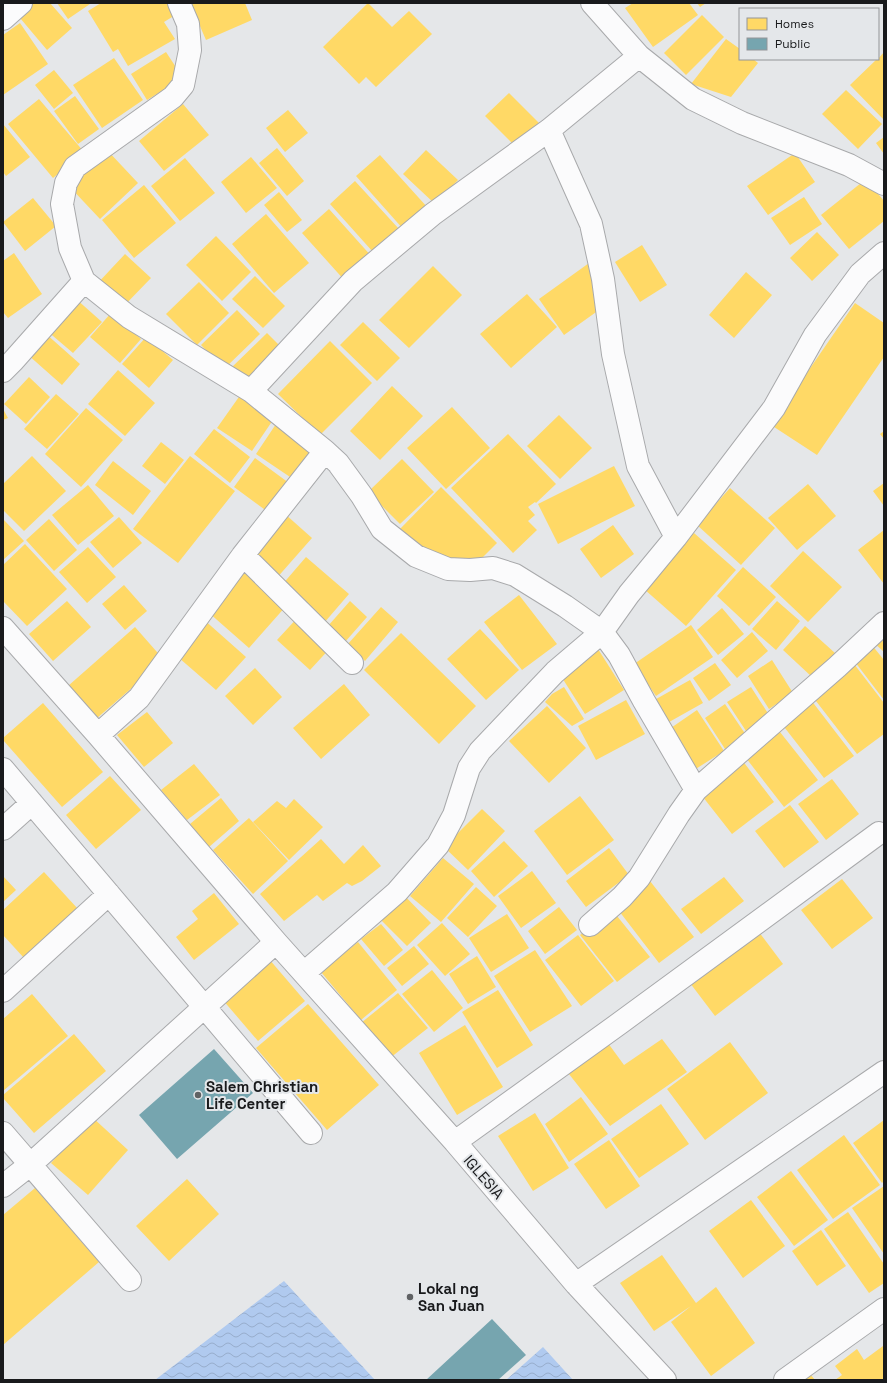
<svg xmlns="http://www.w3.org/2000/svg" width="887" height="1383" font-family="'Space Grotesk',sans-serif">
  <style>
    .water { fill: url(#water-waves) }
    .homes { fill: #ffd966 }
    .public { fill: #76a5af }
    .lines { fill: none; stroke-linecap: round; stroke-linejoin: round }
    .minor-casing { stroke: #a8a9ab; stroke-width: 24 }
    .minor { stroke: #fbfbfc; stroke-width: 22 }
    .poi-dot { fill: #606264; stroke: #e4e7ea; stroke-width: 1.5 }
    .labels { text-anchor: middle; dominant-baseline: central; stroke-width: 4; stroke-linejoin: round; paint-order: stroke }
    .poi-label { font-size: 15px; font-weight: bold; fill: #191a1c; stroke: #e4e7ea; text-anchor: start }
    .street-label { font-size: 15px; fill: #191a1c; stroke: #e4e7ea }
  </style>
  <defs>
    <pattern id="water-waves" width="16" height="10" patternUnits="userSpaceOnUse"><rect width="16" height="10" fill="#b0caef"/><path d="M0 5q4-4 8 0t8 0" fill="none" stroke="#97adcc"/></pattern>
  </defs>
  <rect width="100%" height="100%" fill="#e5e7e9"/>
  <path class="water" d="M 284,1281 L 375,1380 L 155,1380 Z
    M 543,1347 L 573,1380 L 506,1380 Z"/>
  <path class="homes" d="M 25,3 L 50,3 L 72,28 L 47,50 L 15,12 Z
    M 57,3 L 89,3 L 90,4 L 68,19 Z
    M 101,3 L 170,3 L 177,14 L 164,22 L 175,39 L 128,66 L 118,49 L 113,52 L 88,11 Z
    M 190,3 L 245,3 L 252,20 L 206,40 Z
    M 368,3 L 392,27 L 409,11 L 432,34 L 376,87 L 366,77 L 359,84 L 323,47 Z
    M 633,3 L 689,3 L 698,15 L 653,47 L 625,8 Z
    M 697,3 L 706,3 L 700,7 Z
    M 702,15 L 724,37 L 686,75 L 664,53 Z
    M 20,23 L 48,64 L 3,95 L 3,35 Z
    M 726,39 L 740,49 L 740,59 L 753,59 L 758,63 L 731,97 L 691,84 Z
    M 166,52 L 183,78 L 147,100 L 131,74 Z
    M 884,52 L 884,120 L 850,85 L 877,59 L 878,59 Z
    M 114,58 L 143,100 L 102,128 L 73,85 Z
    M 54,70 L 73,93 L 54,109 L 35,85 Z
    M 846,90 L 882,124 L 858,149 L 822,114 Z
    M 509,93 L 540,124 L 516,147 L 485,116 Z
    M 75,96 L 99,129 L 78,144 L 54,111 Z
    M 39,99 L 84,152 L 53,178 L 8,124 Z
    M 183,104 L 209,135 L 164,171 L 139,141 Z
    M 288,110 L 308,133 L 285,152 L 266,128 Z
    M 3,124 L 30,157 L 6,176 L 3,172 Z
    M 884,137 L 884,154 L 876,143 Z
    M 277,148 L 304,181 L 287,196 L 259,163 Z
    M 107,150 L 138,183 L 100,219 L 68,185 Z
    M 426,150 L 458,180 L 435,204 L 403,174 Z
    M 795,153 L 815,182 L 768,215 L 747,186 Z
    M 380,155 L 428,208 L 404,230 L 356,176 Z
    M 251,157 L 277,188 L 246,213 L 221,182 Z
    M 185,158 L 215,193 L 180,221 L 151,186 Z
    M 866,179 L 884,201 L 884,221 L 849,249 L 821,215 Z
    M 355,181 L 399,229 L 373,252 L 330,204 Z
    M 144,185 L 176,223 L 134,258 L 102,220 Z
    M 279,192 L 302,220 L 287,232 L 264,205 Z
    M 804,197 L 822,224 L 790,245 L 771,218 Z
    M 33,198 L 56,226 L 25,251 L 3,222 Z
    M 329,209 L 373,258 L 346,282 L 302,233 Z
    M 266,214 L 309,263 L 274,293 L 232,244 Z
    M 817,232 L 839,255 L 812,281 L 790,258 Z
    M 216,236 L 251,272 L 222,301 L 186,265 Z
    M 642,245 L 667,285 L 640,302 L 615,262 Z
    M 14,253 L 42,294 L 8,318 L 3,312 L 3,261 Z
    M 125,254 L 151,278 L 121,309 L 96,285 Z
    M 596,258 L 599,310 L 564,335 L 539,299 Z
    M 433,266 L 462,295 L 409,348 L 379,320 Z
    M 746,272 L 772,295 L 734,338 L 709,315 Z
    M 255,276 L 285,306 L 263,328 L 232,299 Z
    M 199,282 L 229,313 L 197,345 L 166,314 Z
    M 527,294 L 557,327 L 511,368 L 480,334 Z
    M 75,298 L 102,322 L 73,353 L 46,330 Z
    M 855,303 L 884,323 L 884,357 L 817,455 L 771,425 Z
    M 237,310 L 260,334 L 224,369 L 201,345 Z
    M 111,313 L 141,339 L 120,363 L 90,337 Z
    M 363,322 L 400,358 L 377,381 L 340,345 Z
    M 45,333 L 80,364 L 62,385 L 27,354 Z
    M 267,333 L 286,352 L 250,387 L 231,368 Z
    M 146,337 L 173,360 L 149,388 L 122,364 Z
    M 330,341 L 372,383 L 320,435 L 278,394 Z
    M 118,370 L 155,403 L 125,436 L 88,404 Z
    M 29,377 L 50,397 L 26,424 L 4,404 Z
    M 392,386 L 423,416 L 380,460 L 350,431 Z
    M 56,394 L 79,414 L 47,449 L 24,429 Z
    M 241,394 L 275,417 L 252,451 L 217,428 Z
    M 452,407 L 490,448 L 446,489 L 407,448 Z
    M 86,408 L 123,440 L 81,487 L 45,454 Z
    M 3,409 L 8,418 L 3,420 Z
    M 559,415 L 592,448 L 560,479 L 527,446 Z
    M 278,421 L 315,446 L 293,479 L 256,454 Z
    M 214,429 L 250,457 L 230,483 L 194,454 Z
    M 884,431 L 884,439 L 880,434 Z
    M 508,434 L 556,484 L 536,503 L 535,502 L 528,507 L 535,515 L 528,521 L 537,530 L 513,553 L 451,488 Z
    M 161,442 L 184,460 L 165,484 L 142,466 Z
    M 32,456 L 66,491 L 24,531 L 3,510 L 3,484 Z
    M 190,456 L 235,491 L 178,563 L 133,529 Z
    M 255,458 L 289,483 L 268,512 L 234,487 Z
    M 402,459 L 434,492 L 400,524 L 368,492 Z
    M 113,461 L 151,491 L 133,515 L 95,485 Z
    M 614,466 L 635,506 L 558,544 L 538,504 Z
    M 884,483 L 884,506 L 873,491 Z
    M 808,484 L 836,516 L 797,550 L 768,518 Z
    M 88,485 L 114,516 L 78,545 L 52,515 Z
    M 441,487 L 497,543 L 475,565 L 445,564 L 400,529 Z
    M 730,488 L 775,528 L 741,565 L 697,525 Z
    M 285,514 L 312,538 L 275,580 L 249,556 Z
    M 119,517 L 142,543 L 113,568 L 90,542 Z
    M 3,519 L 24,541 L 3,560 Z
    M 49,519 L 77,550 L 54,571 L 26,540 Z
    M 613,525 L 634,554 L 601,578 L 580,549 Z
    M 884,530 L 884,584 L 858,550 Z
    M 694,533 L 736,570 L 686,626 L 644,589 Z
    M 25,544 L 67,589 L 27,626 L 3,601 L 3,565 Z
    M 88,547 L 116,577 L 87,603 L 59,572 Z
    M 803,551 L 842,587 L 808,622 L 770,586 Z
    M 306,557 L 349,594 L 324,623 L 281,586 Z
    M 242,566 L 287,605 L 249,648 L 208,612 Z
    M 743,567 L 776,597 L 749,626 L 717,596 Z
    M 124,585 L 147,611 L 125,630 L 102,604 Z
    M 519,595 L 557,644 L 522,670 L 484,622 Z
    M 67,601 L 91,627 L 53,661 L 29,634 Z
    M 350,601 L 367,617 L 345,642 L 328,626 Z
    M 777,601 L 800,621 L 776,650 L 752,629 Z
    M 381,607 L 398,622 L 365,661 L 347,645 Z
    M 722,608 L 744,634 L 718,655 L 697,630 Z
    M 300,615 L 333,645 L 310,670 L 277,640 Z
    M 202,618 L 246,657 L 216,690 L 171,651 Z
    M 691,625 L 713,657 L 656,696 L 634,664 Z
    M 805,626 L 835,653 L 812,677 L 783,650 Z
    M 135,627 L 164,660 L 96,719 L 68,686 Z
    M 480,629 L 519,670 L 486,700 L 447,659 Z
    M 884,631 L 884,652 L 873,642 Z
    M 752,632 L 768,651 L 737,678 L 721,660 Z
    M 401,633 L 476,706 L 439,744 L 364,670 Z
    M 871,644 L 884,660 L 884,700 L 852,658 Z
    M 598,649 L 624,690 L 585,714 L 559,673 Z
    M 772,660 L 793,693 L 769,709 L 748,676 Z
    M 851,660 L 884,703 L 884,734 L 857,754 L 809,692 Z
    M 715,663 L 731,685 L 709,701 L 693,678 Z
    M 255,668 L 282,697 L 253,725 L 225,696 Z
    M 690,680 L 703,703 L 662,726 L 649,703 Z
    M 344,684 L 370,715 L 321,759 L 293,728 Z
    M 564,687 L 584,719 L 572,726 L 545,702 L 552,694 Z
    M 751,687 L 769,715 L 746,731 L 727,702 Z
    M 626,700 L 645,734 L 596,760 L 578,726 Z
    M 811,700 L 854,756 L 824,778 L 781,723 Z
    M 43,703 L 103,772 L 62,807 L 3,740 L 3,738 Z
    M 725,704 L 746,735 L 725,749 L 705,718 Z
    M 547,706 L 586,748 L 549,783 L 509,741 Z
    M 697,710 L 724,751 L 691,772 L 665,732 Z
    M 147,712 L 173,743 L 144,767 L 117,735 Z
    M 780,732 L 818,780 L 784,807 L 746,758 Z
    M 742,760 L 774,802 L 732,834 L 699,792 Z
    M 194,764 L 220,795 L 187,820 L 161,790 Z
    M 110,776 L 141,810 L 96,849 L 66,815 Z
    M 832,779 L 859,814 L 826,840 L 798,804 Z
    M 580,796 L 614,840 L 567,875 L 534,831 Z
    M 221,798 L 239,821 L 209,847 L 190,824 Z
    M 294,799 L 323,827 L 289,860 L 253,822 L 277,801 L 286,808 Z
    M 790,805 L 819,842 L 784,868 L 755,831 Z
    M 482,809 L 505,831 L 468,870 L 444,847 Z
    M 249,818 L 288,861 L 253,894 L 213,850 Z
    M 321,839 L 344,864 L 363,845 L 381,866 L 362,881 L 352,886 L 347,883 L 323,901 L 317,895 L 284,921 L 260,894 Z
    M 504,841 L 528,866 L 494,897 L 471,871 Z
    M 609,848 L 629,875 L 586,907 L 566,881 Z
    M 443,858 L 474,884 L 441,922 L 410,896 Z
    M 532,871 L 556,903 L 521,928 L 498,896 Z
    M 44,872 L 78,909 L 24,958 L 3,935 L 3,910 Z
    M 3,876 L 16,890 L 3,902 Z
    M 724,877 L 744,901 L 701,934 L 681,909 Z
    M 842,879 L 873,918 L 832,949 L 801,910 Z
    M 650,881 L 694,937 L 659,963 L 616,907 Z
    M 476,887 L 497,906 L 468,937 L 447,918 Z
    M 401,892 L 431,923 L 407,946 L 377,916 Z
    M 214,893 L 239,924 L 194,960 L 176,937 L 198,919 L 192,911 Z
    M 559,907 L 577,930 L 545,954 L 528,931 Z
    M 613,911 L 650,957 L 617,982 L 580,935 Z
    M 507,914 L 529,948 L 491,972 L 469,938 Z
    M 442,923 L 470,954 L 445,976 L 417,945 Z
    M 381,924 L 403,950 L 384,966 L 361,939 Z
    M 759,932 L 783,964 L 715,1016 L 690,983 Z
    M 578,935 L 614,981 L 581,1006 L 545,960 Z
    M 358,942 L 397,990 L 361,1020 L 321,972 Z
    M 414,946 L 429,964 L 402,986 L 387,968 Z
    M 535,950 L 572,1006 L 530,1032 L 494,976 Z
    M 477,956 L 496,987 L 468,1004 L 449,974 Z
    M 269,959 L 305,1001 L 258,1041 L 222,999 Z
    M 432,970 L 463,1008 L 434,1032 L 402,994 Z
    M 498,990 L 533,1045 L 497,1068 L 462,1012 Z
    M 398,993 L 428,1028 L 390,1058 L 361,1023 Z
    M 32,994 L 68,1036 L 3,1091 L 3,1019 Z
    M 308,1004 L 379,1085 L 327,1130 L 256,1048 Z
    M 465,1025 L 503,1087 L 457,1115 L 419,1053 Z
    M 74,1034 L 106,1071 L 34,1133 L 3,1098 L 3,1095 Z
    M 605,1039 L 624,1065 L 662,1039 L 687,1072 L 610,1126 L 565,1069 Z
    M 730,1042 L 768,1093 L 705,1140 L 667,1089 Z
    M 581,1097 L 608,1134 L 569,1162 L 545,1124 Z
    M 661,1104 L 689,1144 L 639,1178 L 611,1139 Z
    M 535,1113 L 569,1168 L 533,1191 L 498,1136 Z
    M 92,1117 L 128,1150 L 88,1195 L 51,1163 Z
    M 884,1120 L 884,1181 L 882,1183 L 853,1143 Z
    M 844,1135 L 880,1185 L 833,1219 L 797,1170 Z
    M 609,1140 L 640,1186 L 606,1209 L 574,1164 Z
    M 791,1171 L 828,1220 L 794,1246 L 757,1197 Z
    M 187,1179 L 219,1214 L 169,1261 L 136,1226 Z
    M 884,1186 L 884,1254 L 852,1208 Z
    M 35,1188 L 99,1262 L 3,1345 L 3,1215 Z
    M 751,1200 L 785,1246 L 743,1278 L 709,1231 Z
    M 848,1212 L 884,1264 L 884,1283 L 869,1293 L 824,1229 Z
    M 821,1230 L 846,1266 L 817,1286 L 792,1251 Z
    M 662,1255 L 696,1303 L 716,1287 L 755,1343 L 711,1376 L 671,1322 L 691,1306 L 654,1331 L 620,1283 Z
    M 883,1346 L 884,1348 L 884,1380 L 835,1380 L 842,1375 L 835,1366 L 857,1349 L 864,1360 Z
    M 806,1369 L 815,1380 L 791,1380 Z"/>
  <path class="public" d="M 214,1049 L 253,1093 L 177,1159 L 139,1115 Z
    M 492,1319 L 526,1355 L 498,1380 L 426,1380 Z"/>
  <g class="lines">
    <defs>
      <path id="minor" d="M 592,3 L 639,56 L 693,99 L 742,123 L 849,165 L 884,184
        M 3,19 L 21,3
        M 549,130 L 591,224 L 603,279 L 613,354 L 638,466 L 676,537
        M 84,281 L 129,317 L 251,391 L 325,451 L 243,555 L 139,698 L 98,735
        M 3,371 L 13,361 L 84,281 L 70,248 L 62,204 L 66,183 L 75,167 L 173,97 L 183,85 L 190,50 L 188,24 L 179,3
        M 251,391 L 353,281 L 433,214 L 549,130 L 639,56
        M 325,451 L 338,463 L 362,496 L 382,529 L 416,556 L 448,569 L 470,570 L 493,568 L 515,575 L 565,606 L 602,632 L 619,655 L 644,701 L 696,790
        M 243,555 L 352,663
        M 3,628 L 98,735 L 276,942 L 455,1142 L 576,1284 L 665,1380
        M 3,769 L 311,1133
        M 3,829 L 32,803
        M 590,925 L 622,897 L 639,878 L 679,814 L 696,790 L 837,667 L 884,623
        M 304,973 L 397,892 L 438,845 L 454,815 L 469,768 L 480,751 L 555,672 L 602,632 L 629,594 L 676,537 L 774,408 L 815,335 L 860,274 L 884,253
        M 3,991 L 109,894
        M 3,1133 L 130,1280
        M 455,1142 L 620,1023 L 879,833
        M 3,1186 L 31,1164 L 276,942
        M 576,1284 L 884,1072
        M 785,1380 L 884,1309"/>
    </defs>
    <use href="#minor" class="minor-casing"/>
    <use href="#minor" class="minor"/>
  </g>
  <g class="poi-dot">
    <circle cx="198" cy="1095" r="4"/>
    <circle cx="410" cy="1297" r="4"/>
  </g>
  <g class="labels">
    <g class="poi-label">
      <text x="206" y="1086">Salem Christian<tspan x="206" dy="17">Life Center</tspan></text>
      <text x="418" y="1288">Lokal ng<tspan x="418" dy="17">San Juan</tspan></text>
    </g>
    <g class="street-label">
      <text transform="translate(484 1177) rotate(49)">IGLESIA</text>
    </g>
  </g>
  <rect width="887" height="1383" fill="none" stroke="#191a1c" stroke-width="8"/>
  <rect x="739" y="8" width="140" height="52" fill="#e4e7ea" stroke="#939598"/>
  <rect x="747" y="18" width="20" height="12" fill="#ffd966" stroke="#939598"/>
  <text x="775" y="28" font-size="12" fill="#191a1c">Homes</text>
  <rect x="747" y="38" width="20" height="12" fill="#76a5af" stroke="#939598"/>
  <text x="775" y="48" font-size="12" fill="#191a1c">Public</text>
</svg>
